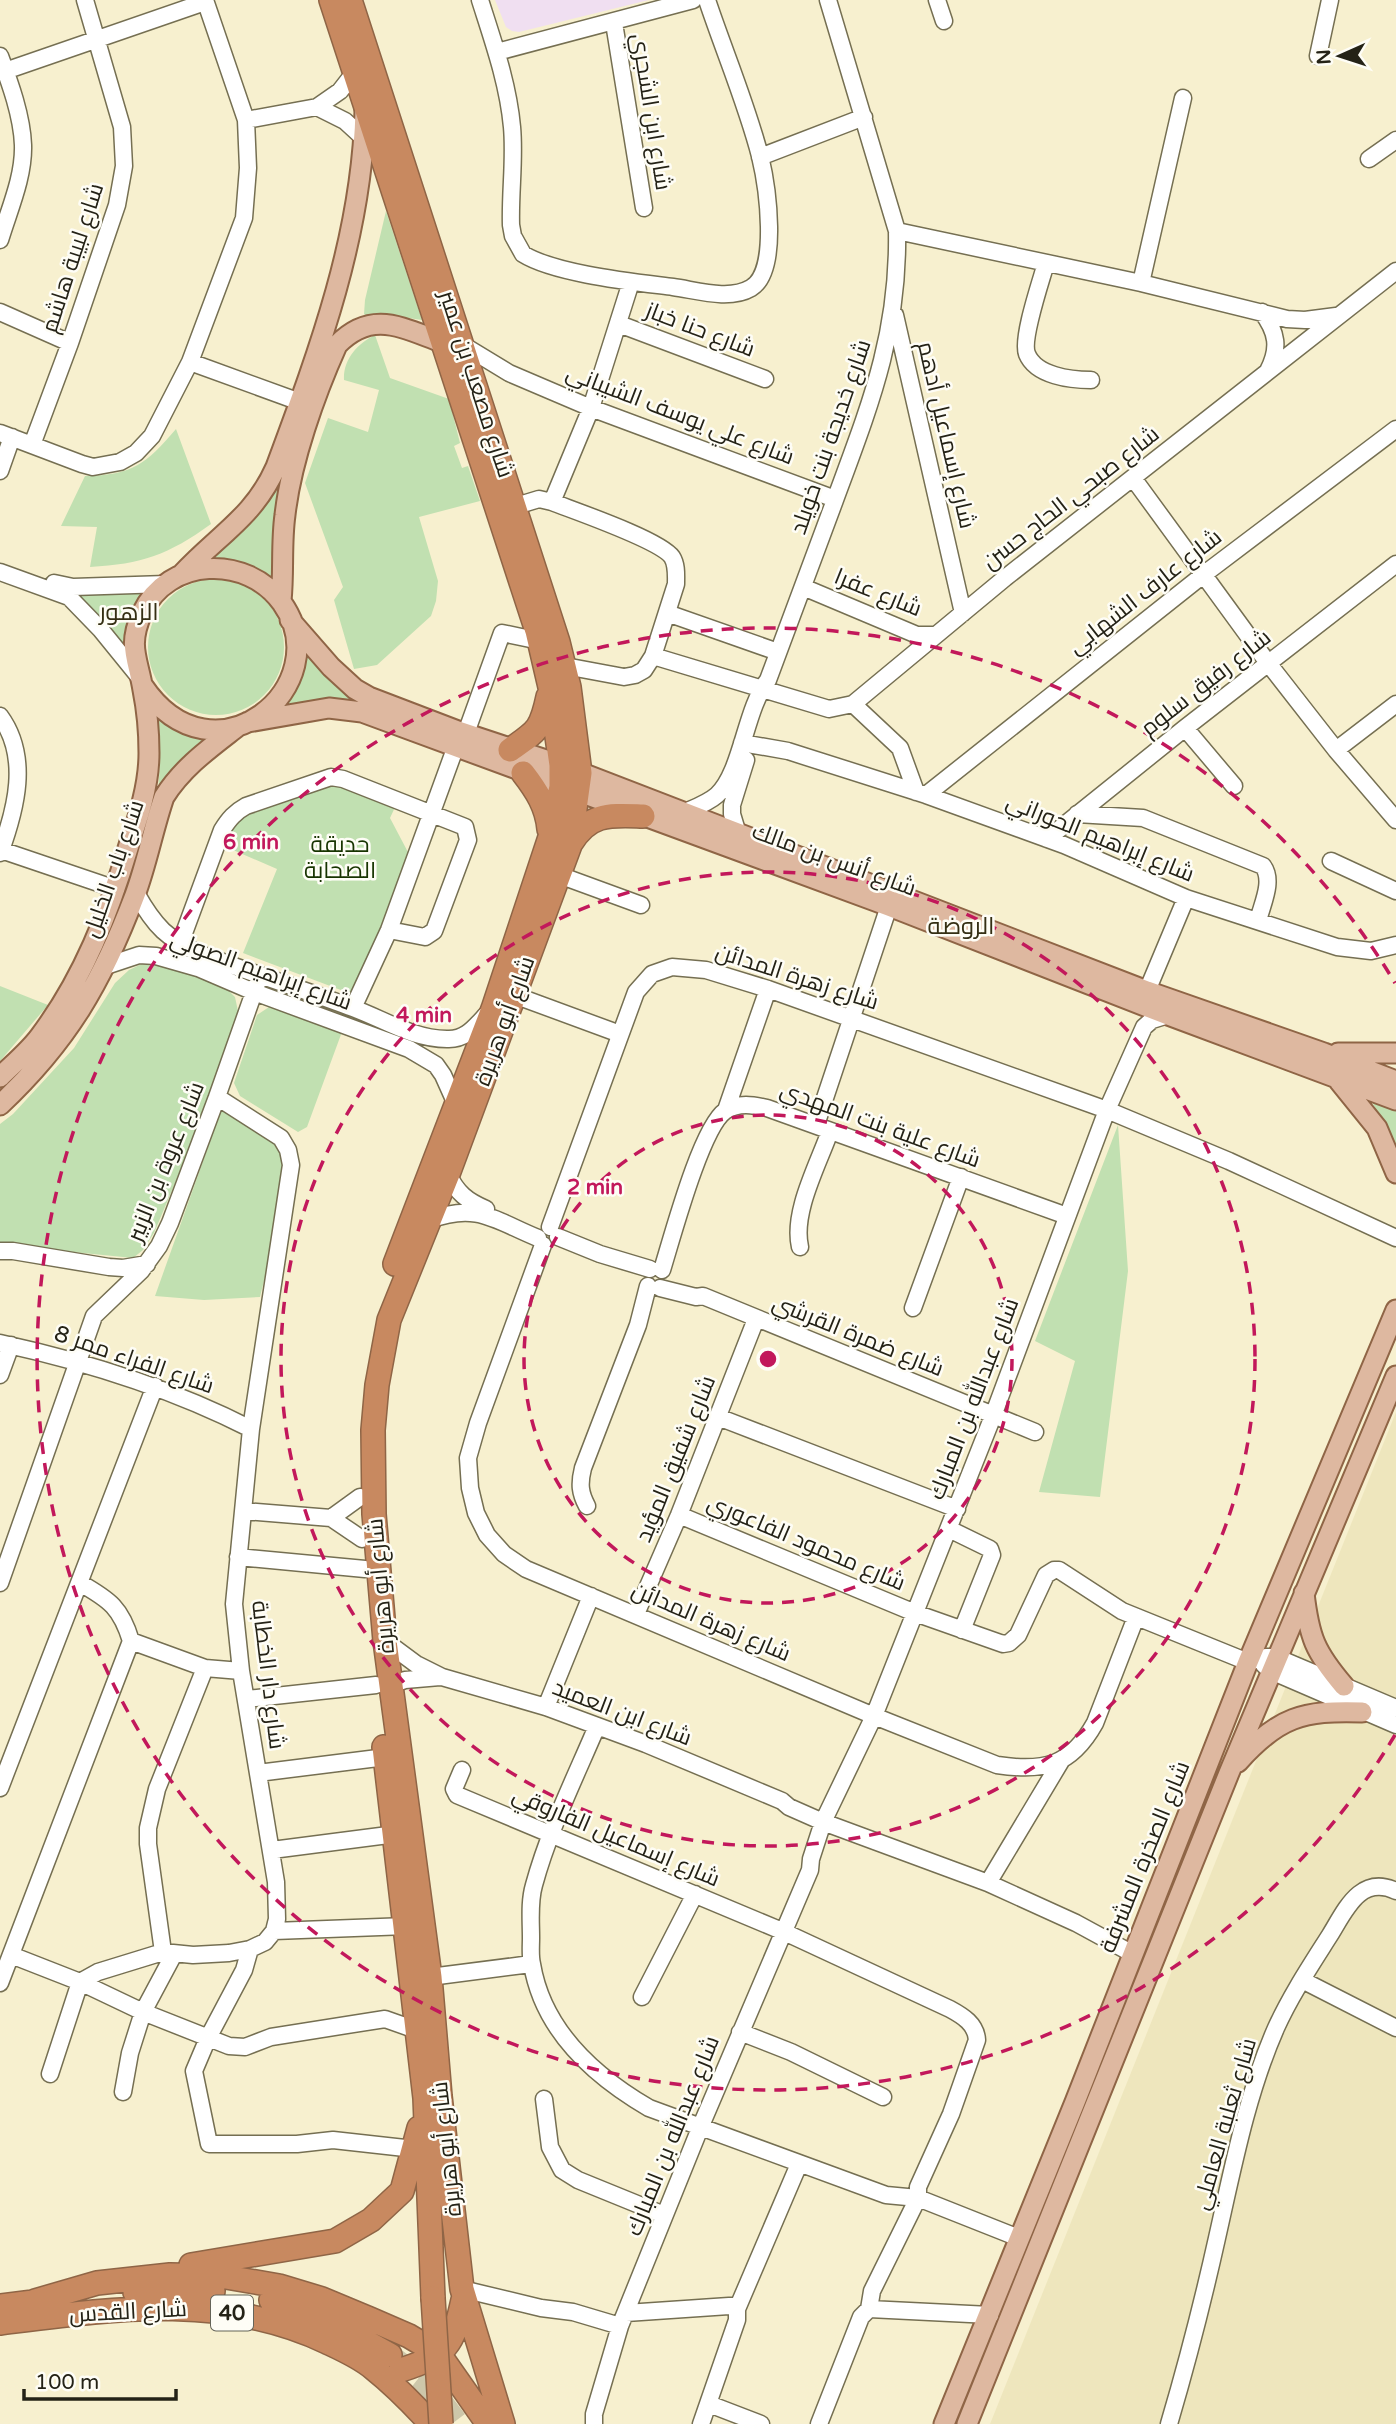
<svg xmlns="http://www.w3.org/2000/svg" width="1396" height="2424" font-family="'Varela Round',Cairo,sans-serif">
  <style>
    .built { fill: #eee6bd }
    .education { fill: #f0dff1 }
    .green { fill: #c1e0b1 }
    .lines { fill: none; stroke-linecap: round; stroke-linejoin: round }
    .highway-tunnel { stroke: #cdc7aa; stroke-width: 23; stroke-dasharray: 23 11; stroke-linecap: butt }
    .minor-casing { stroke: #756f52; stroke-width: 19 }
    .major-casing { stroke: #8f6546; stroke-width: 23 }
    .highway-casing { stroke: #8f6546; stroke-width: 26 }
    .minor { stroke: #fff; stroke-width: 16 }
    .major { stroke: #deb8a0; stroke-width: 19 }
    .highway { stroke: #c88960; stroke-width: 23 }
    .highway-bridge-casing { stroke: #8f6546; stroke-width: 26; stroke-linecap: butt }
    .highway-bridge { stroke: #c88960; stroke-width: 23 }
    .ring { fill: none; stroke: #c2185b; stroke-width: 3.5; stroke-dasharray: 12 9 }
    .labels { text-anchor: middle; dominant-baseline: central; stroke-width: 5; stroke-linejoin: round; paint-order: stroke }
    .shield { fill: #fefdf6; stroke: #656459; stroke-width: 2 }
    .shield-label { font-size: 21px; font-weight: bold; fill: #242216 }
    .street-label { font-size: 23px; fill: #242216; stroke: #fefdf6 }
    .park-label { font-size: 23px; fill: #173400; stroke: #fefdf6 }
    .neighbourhood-label { font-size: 24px; fill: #352f14; stroke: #fefdf6 }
    .centre { fill: #c2185b; stroke: #fefdf6; stroke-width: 3.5 }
    .ring-label { font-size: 21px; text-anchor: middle; font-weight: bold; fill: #c2185b; stroke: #fefdf6; stroke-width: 5; stroke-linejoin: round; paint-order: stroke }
  </style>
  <rect width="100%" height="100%" fill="#f7f0cf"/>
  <path class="built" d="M 1396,1412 L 1396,2424 L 990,2424 Z"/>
  <path class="education" d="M 495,0 L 649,0 L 519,32 L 512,31 L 506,27 Z"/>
  <path class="green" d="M 386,211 L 422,320 L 387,315 L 368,317 L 364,314 L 365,300 Z
    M 375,335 L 390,378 L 449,399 L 460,443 L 454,446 L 462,468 L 468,466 L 480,501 L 419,517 L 438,581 L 436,601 L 431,616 L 377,665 L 354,669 L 334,600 L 343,587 L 305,483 L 328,418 L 368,432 L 379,390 L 344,380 C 343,359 358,343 375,335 Z
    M 176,429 L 211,524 C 168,555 142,564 90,567 L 97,527 L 61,526 L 85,476 C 133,475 146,464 176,429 Z
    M 286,469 L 279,586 L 200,565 L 264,508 Z
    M148 647a68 68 0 1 1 136 0a68 68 0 1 1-136 0Z
    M 150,589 L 131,620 L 122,650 L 76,594 Z
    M 300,637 L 378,707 L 275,712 Z
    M 153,709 L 220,735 L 158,795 L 160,762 Z
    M 337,781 L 397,803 L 390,818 L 410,856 L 354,995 L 243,953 L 277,869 L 217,843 L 244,803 Z
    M 148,961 L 178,968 L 223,985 L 235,997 L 239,1016 L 210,1100 L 154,1233 L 143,1250 L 133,1258 L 23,1247 L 0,1247 L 0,1124 L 13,1114 L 74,1048 L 115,983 L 129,970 Z
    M 0,986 L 48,1005 L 0,1061 Z
    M 269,1007 L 281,1007 L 343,1029 L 307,1127 L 298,1132 L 240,1096 L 234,1083 L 257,1015 Z
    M 1369,1097 L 1396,1107 L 1396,1144 Z
    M 222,1108 C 237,1117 277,1137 283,1153 C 294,1179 267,1267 260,1297 L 204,1300 L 155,1296 Z
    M 1118,1125 L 1128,1271 L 1100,1497 L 1039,1492 L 1075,1361 L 1035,1341 Z"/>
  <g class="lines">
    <path class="highway-tunnel" d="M 392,2357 L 430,2387 L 458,2424"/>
    <defs>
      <path id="minor" d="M 480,0 C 493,41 508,83 512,127 C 515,159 510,192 511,225 L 513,236 L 523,254 C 555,274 634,282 673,287 C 696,290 729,301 751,288 C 780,271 767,185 760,156 C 747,105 724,51 707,0
        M 937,0 L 944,21
        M 614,23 L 644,208
        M 497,52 L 693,0
        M 0,56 C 10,83 22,116 23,145 C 24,177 9,210 0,240
        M 1318,56 L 1330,0
        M 5,71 L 205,2
        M 317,107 L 345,121 L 369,143
        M 246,120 L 317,107 L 340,91 L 354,73
        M 760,157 L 864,117
        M 1369,159 L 1396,140
        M 897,231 L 1141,283 L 1287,319 L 1305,320 L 1336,316
        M 1046,263 C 1041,281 1021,339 1027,354 C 1036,376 1071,380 1091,380
        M 1141,283 L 1183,98
        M 0,312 L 70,343
        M 1262,312 C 1277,332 1280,348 1268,371
        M 895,315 L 963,613
        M 619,324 L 765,379
        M 463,345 L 509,373 L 591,408 L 835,499
        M 190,362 L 300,402
        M 0,433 L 82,464 L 93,467 L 120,462 L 136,453 L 152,436 L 190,362 L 244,218 L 248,168 L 246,120 L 205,0
        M 32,445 L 70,343 L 117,205 L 124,166 L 122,127 L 85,0
        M 0,471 L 12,437
        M 1133,478 L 1268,663 L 1336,750 L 1396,820
        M 552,502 L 591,408 L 631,282
        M 516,506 L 539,499 L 552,502 C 575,511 660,540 672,557 C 677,565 676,575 676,584 L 653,656 L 644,670 L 635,675 L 624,677 L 565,666
        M 0,572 L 69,597 L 101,630 L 140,678
        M 54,583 L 73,587 L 166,584
        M 803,587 L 917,635 L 936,635
        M 667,613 L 778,652
        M 653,656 L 829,709 L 853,704 L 1005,578 L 1396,271
        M 853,704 L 900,748 L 916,792
        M 0,716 C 30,757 16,809 0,853
        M 1185,728 L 1234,786
        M 466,733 L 502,633 L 540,641
        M 742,743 L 788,751 L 926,795 L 1064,845 L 1186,898 L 1337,947 L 1371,951 L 1396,945
        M 1336,750 L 1396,704
        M 926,795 L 1203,575 L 1396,429
        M 683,813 C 694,808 708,803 717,795 C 742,772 745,709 768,680 C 790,620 813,560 835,500 C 870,405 899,334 897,231 L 828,0
        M 1077,814 L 1143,818 L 1263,866 C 1274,881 1262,904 1258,921
        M 738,834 L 732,814 L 732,805 L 746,760
        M 1047,839 L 1185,728 L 1396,564
        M 1,850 L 116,889
        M 1331,861 L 1396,891
        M 559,875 L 641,905
        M 136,893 C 155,927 167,939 203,955 C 252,973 302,989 350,1007 C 382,1018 412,1039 447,1039 C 465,1040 474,1028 486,1015
        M 180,944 L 222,830 C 229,819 235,812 246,806 L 331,777 L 343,779 L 465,827 L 468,840 L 434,931 L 425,937 L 389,930
        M 106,966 L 139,955 L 156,956 L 198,968 L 254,992 L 409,1049 L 436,1065 L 443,1075 L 456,1104
        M 1147,991 L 1186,898
        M 514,995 L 620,1034
        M 353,1008 L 389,930 L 456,746
        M 726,1110 L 768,989
        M 816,1125 L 889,906
        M 448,1174 C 457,1193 467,1201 486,1209
        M 430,1220 C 477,1202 496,1221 538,1238
        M 550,1227 L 636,992 L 652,974 L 672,967 L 706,970 L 768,989 L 1107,1110 L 1229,1161 L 1396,1238
        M 558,1237 L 600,1254 L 650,1269
        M 543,1245 L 478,1423 L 468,1458 L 470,1488 L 476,1513 L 487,1535 L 504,1554 L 526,1569 L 874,1716 L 997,1765 C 1044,1772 1071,1766 1095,1723 L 1136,1617
        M 800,1247 C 792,1212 818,1165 830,1131
        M 0,1251 L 13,1251 L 109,1267 L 123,1268 L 147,1264
        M 662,1270 C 672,1238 701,1128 725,1111 C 738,1102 754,1105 767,1108 L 1067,1216
        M 660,1288 L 696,1297 L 703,1296 L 1035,1432
        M 913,1308 L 961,1177
        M 0,1343 C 87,1362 171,1388 251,1429
        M 0,1375 L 11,1345
        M 718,1417 L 957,1509
        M 587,1506 C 580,1493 579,1484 583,1468 L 638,1325 L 648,1286
        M 244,1511 L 331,1518 L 362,1539
        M 679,1515 L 915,1613 L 1003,1644 L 1009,1643 L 1018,1635 L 1046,1575 L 1054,1570 L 1059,1570 L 1122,1611 L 1248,1662 L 1266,1657 L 1276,1657 L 1396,1708
        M 331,1518 L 360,1497
        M 949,1529 L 990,1549 L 992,1555 L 962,1630
        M 238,1557 L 365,1569
        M 0,1583 L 94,1316 L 141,1271 L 159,1246 L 170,1223 L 217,1097 L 260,975
        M 80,1583 C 110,1600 121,1608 131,1641 L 205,1668 L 241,1671
        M 636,1614 L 679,1515 L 756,1319
        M 385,1641 L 416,1664 L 442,1677 L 546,1707 L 646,1744 L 782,1801 L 789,1807 L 823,1822 L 988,1883 L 1076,1923 L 1133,1954
        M 1264,1665 L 1271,1671 L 1396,1725
        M 391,1685 L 405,1680 L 440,1677
        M 247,1699 L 376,1685
        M 546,1707 L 591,1596
        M 597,1726 C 575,1778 549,1830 534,1885 C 529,1902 531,1920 531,1938 C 531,1946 530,1956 532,1964 C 543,2031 594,2076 649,2108 L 886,2195 L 918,2198 L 1019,2238
        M 462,1770 L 454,1789 L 457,1795 L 782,1931 L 950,2009 C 963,2016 976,2024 977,2040 L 951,2114 L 918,2187 L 918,2198 L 872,2291 L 869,2309
        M 258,1773 L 386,1757
        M 0,1788 L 155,1386
        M 272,1850 L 396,1834
        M 988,1883 L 1061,1761
        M 274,1931 L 407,1926
        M 250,1949 L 244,1970 L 208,2038 L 194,2071 L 209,2144 L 297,2144 L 333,2140 L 414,2149
        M 163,1952 L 148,1844 L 148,1828 L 157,1789 L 205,1668
        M 11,1955 L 80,1982 L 98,1972 L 163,1952 L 193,1955 L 229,1953 L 250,1949 L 265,1942 L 274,1931 L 277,1919 L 276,1882 L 241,1671 L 234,1604 L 251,1429 L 291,1165 L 288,1150 L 281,1138 L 217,1097
        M 430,1977 L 531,1964
        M 1302,1980 L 1396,2028
        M 0,1983 L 131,1641
        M 642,1997 L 695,1894
        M 740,2032 L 791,2052 L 883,2097
        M 50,2074 L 80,1982 L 143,2012 L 229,2046 L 245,2047 L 271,2037 L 385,2019 L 419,2031
        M 123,2092 L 130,2053 L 143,2012 L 174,1954
        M 544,2099 L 550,2147 L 562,2170 L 578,2180 L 664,2215
        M 462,2289 L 541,2308 L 573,2312 L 620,2326
        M 737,2309 L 799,2164
        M 626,2313 L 729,2306 L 735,2306 L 737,2309 L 737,2320 L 701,2424
        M 709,2404 L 761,2424
        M 594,2424 L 594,2414 L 620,2326 L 700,2128 L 810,1870 L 811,1859 L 823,1822 L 874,1716 L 993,1416 L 1107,1110 L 1144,1027 L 1152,1020 L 1168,1015
        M 819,2424 L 861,2317 L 869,2309 L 990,2315
        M 1169,2424 C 1187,2363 1203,2301 1217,2238 C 1233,2167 1247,2094 1276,2028 C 1291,1995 1311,1965 1330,1935 C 1345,1911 1360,1874 1396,1891"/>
      <path id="major" d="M 182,574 C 218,535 254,517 276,467 C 319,351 362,236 365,111
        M 281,601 C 284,572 281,543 285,515 C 291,461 315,394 337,345 C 372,309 402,328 442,342
        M 290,620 L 331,667 L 355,689 L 369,697 L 458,731 L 561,765 L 1147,991 L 1324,1053 L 1396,1081
        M 248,722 L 329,708 L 362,712 L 889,906 L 1168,1015 L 1396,1100
        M 1338,1053 L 1396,1053
        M 0,1077 C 13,1064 29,1051 40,1036 C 83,979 109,912 129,845 C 139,815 149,785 149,753 C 149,732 147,710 143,690 C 138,658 127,647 142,613 C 168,557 247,554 282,603 C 340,685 214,791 143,686
        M 1339,1081 L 1377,1128 L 1396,1173
        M 0,1105 C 68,1041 102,982 135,895 C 147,863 153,829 164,797 C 183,767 210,748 237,727
        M 1304,1593 C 1309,1637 1315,1652 1344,1686
        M 1238,1762 C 1278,1717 1303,1710 1362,1712
        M 944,2424 L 1075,2102 L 1248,1662 L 1396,1310
        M 967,2424 L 1229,1773 L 1396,1376"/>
      <path id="highway" d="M 331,0 L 537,631 L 550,687 L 561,765 L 561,787 L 557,805 L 550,837 L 493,1009 L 395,1264
        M 350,0 L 558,642 L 569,687 L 580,773 L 570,845 L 448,1174 L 389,1320 L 377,1385 L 373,1430 L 374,1514 L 385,1641 L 430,1977 L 440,2096 L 462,2289 L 503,2424
        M 510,750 C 537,731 541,730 548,697
        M 523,773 C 537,791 547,807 549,829
        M 571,843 C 590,812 611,815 643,816
        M 384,1747 L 425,2098 L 433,2298
        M 191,2265 L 335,2241 L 371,2220 L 402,2191 L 419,2128
        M 135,2292 L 213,2291
        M 271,2300 L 314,2313 L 390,2355
        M 35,2301 L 97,2283 L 170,2275 L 220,2276 L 279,2286 L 322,2299 L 370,2319 L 409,2336 L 439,2354 L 488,2424
        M 0,2306 L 49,2300
        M 0,2323 C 111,2309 222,2292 327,2342 C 342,2349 360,2357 373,2368 C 393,2384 414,2405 431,2424
        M 401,2370 C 447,2355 453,2346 463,2300"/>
    </defs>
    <use href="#minor" class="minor-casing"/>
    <use href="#major" class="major-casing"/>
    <use href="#highway" class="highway-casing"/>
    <use href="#minor" class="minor"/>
    <use href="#major" class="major"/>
    <use href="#highway" class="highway"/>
    <defs>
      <path id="highway-bridge" d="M 433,2298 L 441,2424"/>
    </defs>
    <use href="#highway-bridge" class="highway-bridge-casing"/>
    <use href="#highway-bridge" class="highway-bridge"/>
  </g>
  <g class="ring">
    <circle cx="768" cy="1359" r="244"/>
    <circle cx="768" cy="1359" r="487"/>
    <path d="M1395 1735A731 731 0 1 1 1395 983"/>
  </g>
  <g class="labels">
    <rect class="shield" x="211" y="2295.5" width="42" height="35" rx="5"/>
    <g class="shield-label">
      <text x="232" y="2313">40</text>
    </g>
    <g class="street-label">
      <text transform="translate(651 112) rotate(81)">شارع ابن الشجري</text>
      <text transform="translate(73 258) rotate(-72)">شارع لبيبة هاشم</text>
      <text transform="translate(700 330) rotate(21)">شارع حنا خباز</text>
      <text transform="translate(476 384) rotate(72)">شارع مصعب بن عمير</text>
      <text transform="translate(680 415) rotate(21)">شارع علي يوسف الشيباني</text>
      <text transform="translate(946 435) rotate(77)">شارع إسماعيل أدهم</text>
      <text transform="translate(831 437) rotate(-71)">شارع خديجة بنت خويلد</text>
      <text transform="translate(1071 498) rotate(-38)">شارع صبحي الحاج حسن</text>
      <text transform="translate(1145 592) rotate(-38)">شارع عارف الشهابي</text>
      <text transform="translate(878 593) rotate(22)">شارع عفرا</text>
      <text transform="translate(1206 683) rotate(-38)">شارع رفيق سلوم</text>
      <text transform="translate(1100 838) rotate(22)">شارع إبراهيم الحوراني</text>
      <text transform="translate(834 860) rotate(20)">شارع أنس بن مالك</text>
      <text transform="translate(114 869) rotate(-71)">شارع باب الخليل</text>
      <text transform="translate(261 971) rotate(20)">شارع إبراهيم الصولي</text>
      <text transform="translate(797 977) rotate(18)">شارع زهرة المدائن</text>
      <text transform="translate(505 1021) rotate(-70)">شارع أبو هريرة</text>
      <text transform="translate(880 1125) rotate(20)">شارع علية بنت المهدي</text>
      <text transform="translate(166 1162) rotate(-68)">شارع عروة بن الزبير</text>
      <text transform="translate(858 1336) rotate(22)">شارع ضمرة القرشي</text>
      <text transform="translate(134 1360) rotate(19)">شارع الفراء ممر 8</text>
      <text transform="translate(974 1399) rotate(-69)">شارع عبدالله بن المبارك</text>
      <text transform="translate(676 1459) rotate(-68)">شارع شفيق المؤيد</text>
      <text transform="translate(806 1543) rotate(23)">شارع محمود الفاعوري</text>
      <text transform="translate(381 1586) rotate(-95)">شارع أبو هريرة</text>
      <text transform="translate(711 1622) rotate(23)">شارع زهرة المدائن</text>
      <text transform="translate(268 1675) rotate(83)">شارع دار الخطابة</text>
      <text transform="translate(622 1713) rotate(21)">شارع ابن العميد</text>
      <text transform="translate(616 1837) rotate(23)">شارع إسماعيل الفاروقي</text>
      <text transform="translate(1145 1857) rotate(-68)">شارع الصخرة المشرفة</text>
      <text transform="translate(1225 2124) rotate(-74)">شارع ثعلبة العاملي</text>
      <text transform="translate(673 2136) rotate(-68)">شارع عبدالله بن المبارك</text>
      <text transform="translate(447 2149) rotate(-96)">شارع أبو هريرة</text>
      <text transform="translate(128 2312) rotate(-3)">شارع القدس</text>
    </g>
    <g class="park-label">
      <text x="340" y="845">حديقة<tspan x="340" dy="26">الصحابة</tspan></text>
    </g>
    <g class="neighbourhood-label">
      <text x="129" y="612">الزهور</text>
      <text x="961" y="926">الروضة</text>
    </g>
  </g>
  <circle cx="768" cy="1359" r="10" class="centre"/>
  <g class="ring-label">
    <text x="251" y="849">6 min</text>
    <text x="424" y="1022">4 min</text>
    <text x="595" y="1194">2 min</text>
  </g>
  <g transform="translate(1340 56) rotate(267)" stroke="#fefdf6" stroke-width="5" paint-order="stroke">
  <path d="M0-5L12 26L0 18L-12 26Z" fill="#242216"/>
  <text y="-10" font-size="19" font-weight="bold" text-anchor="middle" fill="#242216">N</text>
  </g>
  <path d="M24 2389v10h152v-10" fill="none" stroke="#242216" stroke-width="3.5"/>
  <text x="35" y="2389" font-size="21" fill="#242216" stroke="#fefdf6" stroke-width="5" paint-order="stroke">100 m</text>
</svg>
